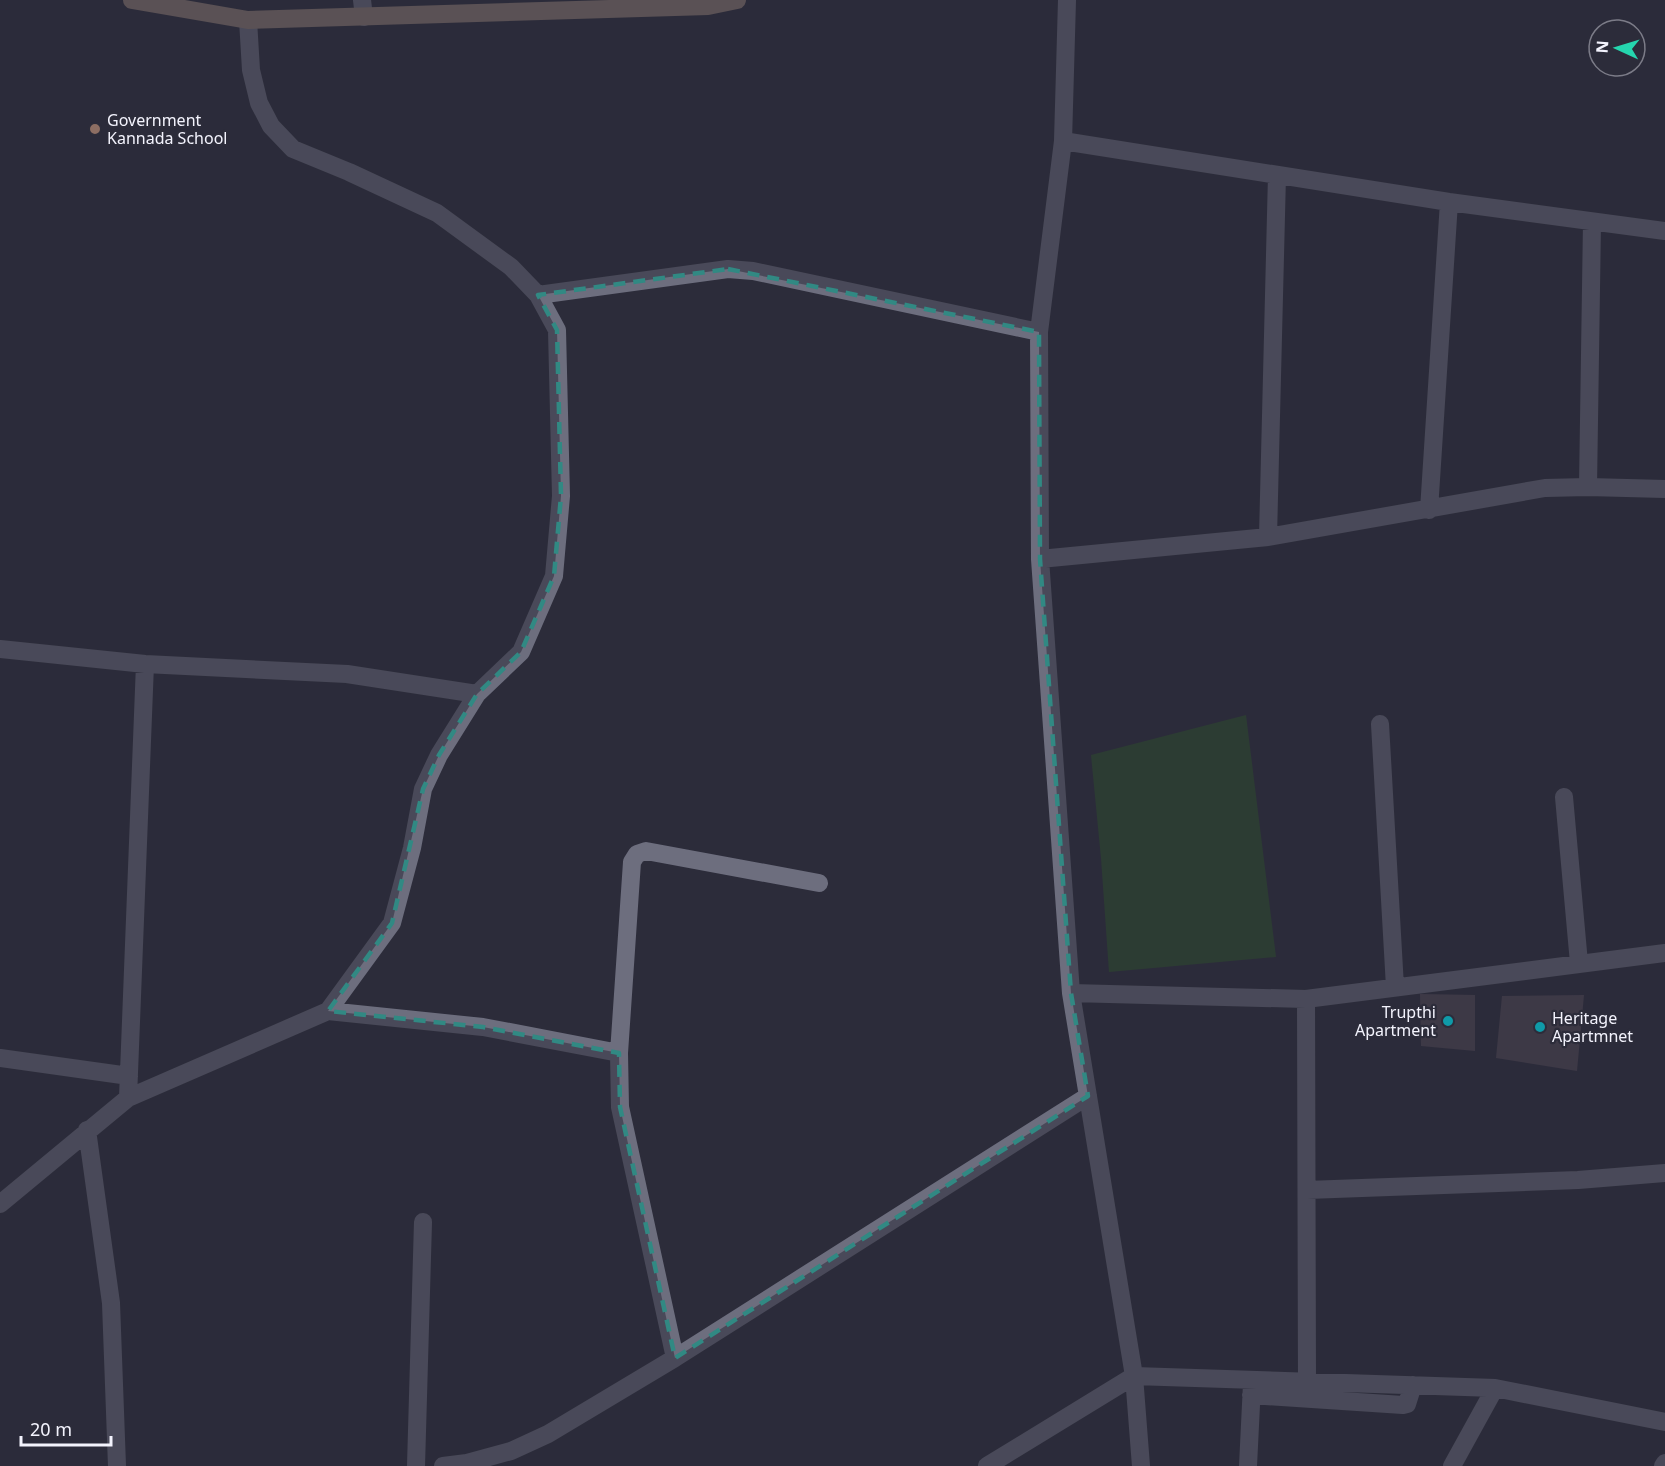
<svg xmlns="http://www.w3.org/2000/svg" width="1665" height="1466" font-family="'Noto Sans',sans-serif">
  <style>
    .green { fill: #2e512b }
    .building { fill: #534956 }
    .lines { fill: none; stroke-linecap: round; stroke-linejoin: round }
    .street { stroke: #6d6e7e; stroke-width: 18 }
    .secondary { stroke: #937f75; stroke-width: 18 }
    .marked { fill: none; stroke: #318983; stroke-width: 4.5; stroke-dasharray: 12 8; stroke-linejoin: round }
    .education-dot { fill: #8d6e63; stroke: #2c2c3a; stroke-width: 2 }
    .culture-dot { fill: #0f9aa8; stroke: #2c2c3a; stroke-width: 2 }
    .labels { text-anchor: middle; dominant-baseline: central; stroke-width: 4.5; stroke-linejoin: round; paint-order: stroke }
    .poi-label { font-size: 16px; fill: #f3f3fd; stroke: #2c2c3a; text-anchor: start }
  </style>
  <rect width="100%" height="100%" fill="#2c2c3a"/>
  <path class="green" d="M 1246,715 L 1276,957 L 1109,972 L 1101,858 L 1091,755 Z"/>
  <path class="building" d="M 1420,994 L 1475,995 L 1475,1051 L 1421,1046 Z
    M 1584,995 L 1577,1071 L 1496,1058 L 1502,996 Z"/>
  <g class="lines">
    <path class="street" d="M 362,0 L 364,17
      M 1067,0 L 1063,141 L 1039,332 L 1040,559 L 1071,993 L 1134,1376 L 1141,1466
      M 1063,141 L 1449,202 L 1665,231
      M 538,295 L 728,269 L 753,271 L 1039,332
      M 1588,487 L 1592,222
      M 1429,510 L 1449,202
      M 1268,537 L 1277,175
      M 1040,559 L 1268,537 L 1545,488 L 1588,487 L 1665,489
      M 0,649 L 145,664 L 347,674 L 477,694
      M 1380,724 L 1395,987
      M 1564,797 L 1579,963
      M 1071,993 L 1306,999 L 1665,953
      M 1306,999 L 1307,1381
      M 328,1011 L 483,1027 L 619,1053
      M 0,1058 L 129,1076
      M 128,1098 L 145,664
      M 87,1130 L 111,1303 L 117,1466
      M 1307,1190 L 1578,1180 L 1665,1173
      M 0,1204 L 128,1098 L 328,1011 L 392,923 L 412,848 L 423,789 L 439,755 L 477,694 L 521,652 L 554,576 L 561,496 L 557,330 L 538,295 L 511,267 L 437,213 L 349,172 L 293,149 L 271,126 L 259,103 L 251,70 L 248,20
      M 675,1358 L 620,1107 L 619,1053 L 632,862 L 637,854 L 646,851 L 819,883
      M 1251,1395 L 1403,1405 L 1407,1404 L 1413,1385
      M 416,1466 L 423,1222
      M 443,1466 L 467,1463 L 511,1451 L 548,1434 L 675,1358 L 1088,1096
      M 987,1466 L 1134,1376 L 1495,1388 L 1665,1422
      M 1248,1466 L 1252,1384
      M 1452,1466 L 1495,1388
      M 1663,1466 L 1665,1463"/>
    <path class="secondary" d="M 132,0 L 248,20 L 708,6 L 737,0"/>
  </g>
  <path d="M0 0H1665V1466H0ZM 728,269 L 1039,332 L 1040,559 L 1071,993 L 1088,1096 L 675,1358 L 620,1107 L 619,1053 L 483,1027 L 328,1011 L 392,923 L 423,789 L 439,755 L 477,694 L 521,652 L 554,576 L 561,496 L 557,330 L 538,295 Z" fill="#2c2c3a" fill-opacity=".55" fill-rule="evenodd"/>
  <path class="marked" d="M 728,269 L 1039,332 L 1040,559 L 1071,993 L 1088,1096 L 675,1358 L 620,1107 L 619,1053 L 483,1027 L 328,1011 L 392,923 L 423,789 L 439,755 L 477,694 L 521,652 L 554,576 L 561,496 L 557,330 L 538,295 Z"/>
  <circle class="education-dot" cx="95" cy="129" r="6"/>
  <g class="culture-dot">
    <circle cx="1448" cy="1021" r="6"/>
    <circle cx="1540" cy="1027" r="6"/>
  </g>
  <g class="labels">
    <g class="poi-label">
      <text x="107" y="120">Government<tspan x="107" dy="18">Kannada School</tspan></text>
      <text x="1436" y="1012" text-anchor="end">Trupthi<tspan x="1436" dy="18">Apartment</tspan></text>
      <text x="1552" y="1018">Heritage<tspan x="1552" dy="18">Apartmnet</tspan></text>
    </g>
  </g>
  <g transform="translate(1617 48) rotate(274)"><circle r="28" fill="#2c2c3a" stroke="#7c7c88" stroke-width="1.5"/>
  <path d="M0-4.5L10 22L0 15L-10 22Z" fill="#25d5ae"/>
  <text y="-9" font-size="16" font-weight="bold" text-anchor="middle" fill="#f3f3fd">N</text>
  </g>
  <path d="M21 1436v9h90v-9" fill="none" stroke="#f3f3fd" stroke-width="3"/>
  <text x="30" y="1436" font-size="18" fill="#f3f3fd" stroke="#2c2c3a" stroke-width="4.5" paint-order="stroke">20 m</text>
</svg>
